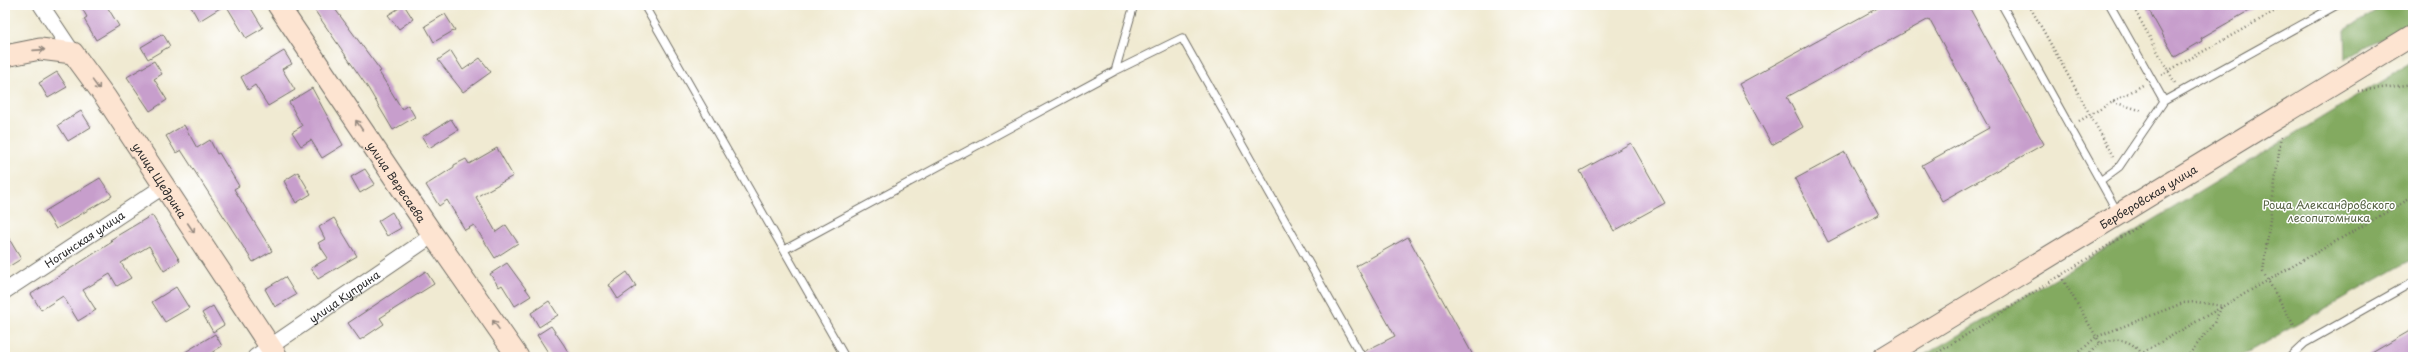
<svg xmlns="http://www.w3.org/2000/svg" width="2418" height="362" font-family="'Playpen Sans',sans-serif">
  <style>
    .forest { fill: #83aa60; stroke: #576a46 }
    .building { fill: #c79ecc }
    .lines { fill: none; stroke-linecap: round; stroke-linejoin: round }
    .lane-casing { stroke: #706e65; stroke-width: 9 }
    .street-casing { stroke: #706e65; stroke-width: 17 }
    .secondary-casing { stroke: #706e65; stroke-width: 23 }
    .path { stroke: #706e65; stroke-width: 2.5; stroke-dasharray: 1 3; stroke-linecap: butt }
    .lane { stroke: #fff; stroke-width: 7 }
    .street { stroke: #fff; stroke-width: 15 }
    .secondary { stroke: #fde4d1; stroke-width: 21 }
    .oneway { stroke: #94887e }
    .labels { text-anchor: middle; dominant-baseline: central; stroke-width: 3; stroke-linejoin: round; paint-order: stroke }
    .street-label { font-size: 11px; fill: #2b2b2b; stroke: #fff }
    .park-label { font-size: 11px; fill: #556142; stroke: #fff }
  </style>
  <rect width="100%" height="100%" fill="#fff"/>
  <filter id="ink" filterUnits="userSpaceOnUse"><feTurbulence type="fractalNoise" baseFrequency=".025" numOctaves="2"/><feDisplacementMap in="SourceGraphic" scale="8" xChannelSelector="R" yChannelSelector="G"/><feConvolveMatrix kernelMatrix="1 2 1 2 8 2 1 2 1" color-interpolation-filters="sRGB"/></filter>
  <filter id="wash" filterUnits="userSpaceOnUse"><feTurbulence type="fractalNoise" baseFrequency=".012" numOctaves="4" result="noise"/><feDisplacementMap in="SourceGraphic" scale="16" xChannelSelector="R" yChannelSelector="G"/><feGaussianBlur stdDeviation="0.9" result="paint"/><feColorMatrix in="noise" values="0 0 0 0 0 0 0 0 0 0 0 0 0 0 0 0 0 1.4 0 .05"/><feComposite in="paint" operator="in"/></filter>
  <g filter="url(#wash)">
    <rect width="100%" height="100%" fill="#f0ead2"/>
    <path class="forest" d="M 2387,5 L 2413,5 L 2413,21 L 2346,59 L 2345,30 Z
      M 2413,62 L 2413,259 L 2239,357 L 1921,357 L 2104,250 Z"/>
    <g id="blocks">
      <path class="building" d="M 80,5 L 106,5 L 119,26 L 96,40 L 84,19 L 87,17 Z
        M 190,5 L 225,5 L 199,21 Z
        M 226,5 L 249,5 L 263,28 L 246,38 Z
        M 311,5 L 332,5 L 381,71 L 379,72 L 402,109 L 408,105 L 415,117 L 393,130 L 368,88 Z
        M 404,5 L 413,19 L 399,29 L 388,15 Z
        M 1883,5 L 1968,5 L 2044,144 L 1942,201 L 1922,165 L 1989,128 L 1929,19 L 1787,97 L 1803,127 L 1772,145 L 1739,84 Z
        M 2146,5 L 2259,5 L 2201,38 L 2202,41 L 2175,57 Z
        M 445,14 L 455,30 L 434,42 L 425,26 Z
        M 163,34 L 170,46 L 148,59 L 141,47 Z
        M 284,51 L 292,64 L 282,69 L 295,90 L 268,106 L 255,85 L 248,90 L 241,77 Z
        M 451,51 L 463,70 L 480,58 L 491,72 L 463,92 L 438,60 Z
        M 154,61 L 162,74 L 154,79 L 167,100 L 150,111 L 127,77 Z
        M 57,72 L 67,87 L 48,98 L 39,83 Z
        M 312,88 L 343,145 L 322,158 L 311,140 L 301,146 L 292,132 L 302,126 L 289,102 Z
        M 81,111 L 91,127 L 68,141 L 58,125 Z
        M 451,119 L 458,130 L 429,148 L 422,137 Z
        M 184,125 L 197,148 L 210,140 L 217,154 L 219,153 L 239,186 L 234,189 L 272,251 L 253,262 L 181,150 L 176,153 L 166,136 Z
        M 1631,143 L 1665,203 L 1614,231 L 1580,171 Z
        M 497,148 L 513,176 L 476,197 L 496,232 L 506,225 L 518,243 L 495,258 L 474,225 L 465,230 L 447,200 L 439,206 L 426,185 L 454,167 L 454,165 L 466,159 L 469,164 Z
        M 1845,152 L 1879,215 L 1828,242 L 1795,179 Z
        M 365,169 L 375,184 L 360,193 L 351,177 Z
        M 298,172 L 311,194 L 296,203 L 284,181 Z
        M 100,178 L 112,196 L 56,229 L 45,211 Z
        M 392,212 L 401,228 L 387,236 L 378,221 Z
        M 152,215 L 180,261 L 164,271 L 149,246 L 121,263 L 131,278 L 117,286 L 110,274 L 83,290 L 96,310 L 78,321 L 63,296 L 41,310 L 31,294 L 112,242 L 110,240 Z
        M 334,218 L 357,256 L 318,279 L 311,268 L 328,258 L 318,243 L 325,239 L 319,227 Z
        M 5,232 L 21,259 L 5,269 Z
        M 1408,237 L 1474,357 L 1367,357 L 1365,351 L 1395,336 L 1356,266 Z
        M 507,263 L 531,296 L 515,306 L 502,285 L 499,287 L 490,274 Z
        M 426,271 L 434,284 L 380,318 L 384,324 L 360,340 L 348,323 Z
        M 627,272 L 636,286 L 618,299 L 609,285 Z
        M 285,277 L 296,295 L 275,307 L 265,289 Z
        M 176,287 L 189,308 L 165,322 L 152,302 Z
        M 549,301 L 558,315 L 539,327 L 531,313 Z
        M 213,306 L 224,325 L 213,332 L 202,313 Z
        M 551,326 L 564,345 L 571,357 L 551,357 L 537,335 Z
        M 2413,329 L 2413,357 L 2365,357 Z
        M 215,334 L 222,346 L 205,357 L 177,357 Z"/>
    </g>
  </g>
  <g filter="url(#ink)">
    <use href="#blocks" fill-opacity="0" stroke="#706e65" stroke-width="1"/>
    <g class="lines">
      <defs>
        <path id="lane" d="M 644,5 L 845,357
          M 2002,5 L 2118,213
          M 2110,5 L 2164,101
          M 1115,71 L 1134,5
          M 2100,181 L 2119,167 L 2164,101 L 2337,5
          M 784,250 L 1115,71 L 1182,38 L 1362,357
          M 2290,357 L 2305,343 L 2413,282"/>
        <g id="street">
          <path d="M 41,5 L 73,53"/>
          <path id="s1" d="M 5,291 L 164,186"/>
          <path id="s2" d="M 255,357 L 433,235"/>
        </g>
        <g id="secondary">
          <path id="s3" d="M 278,5 L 433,235 L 518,357"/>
          <path id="s4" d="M 5,56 L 40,49 L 73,53 L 106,98 L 277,357"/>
          <path id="s5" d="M 1884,357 L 2413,35"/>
        </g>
      </defs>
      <use href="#lane" class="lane-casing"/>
      <use href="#street" class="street-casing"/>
      <use href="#secondary" class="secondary-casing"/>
      <path class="path" d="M 2029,5 L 2113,156
        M 2132,5 L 2175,83
        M 2161,75 L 2286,5
        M 2358,91 L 2413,84
        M 2113,102 L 2143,111
        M 2079,121 L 2143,85
        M 2281,137 L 2263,272 L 2295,327
        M 2061,276 L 2100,343
        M 2140,354 L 2413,197
        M 1931,357 L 2144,223
        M 2074,357 L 2096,337 L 2183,303 L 2197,302 L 2222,306 L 2214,323 L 2187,357
        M 2088,357 C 2099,335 2132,333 2142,357"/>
      <use href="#lane" class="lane"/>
      <use href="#street" class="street"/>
      <use href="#secondary" class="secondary"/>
    </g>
    <defs><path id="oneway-shaft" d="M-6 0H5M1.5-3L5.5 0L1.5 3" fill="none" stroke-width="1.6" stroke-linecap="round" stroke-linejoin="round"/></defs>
    <g class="oneway">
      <use href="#oneway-shaft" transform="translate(39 50) rotate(-4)"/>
      <use href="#oneway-shaft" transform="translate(96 85) rotate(54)"/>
      <use href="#oneway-shaft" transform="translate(359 125) rotate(-124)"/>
      <use href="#oneway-shaft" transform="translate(191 228) rotate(56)"/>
      <use href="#oneway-shaft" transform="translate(496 325) rotate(-125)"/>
    </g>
  </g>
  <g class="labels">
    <g class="street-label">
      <text stroke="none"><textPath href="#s4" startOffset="223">улица Щедрина</textPath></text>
      <text stroke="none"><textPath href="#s3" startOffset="213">улица Вересаева</textPath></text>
      <text stroke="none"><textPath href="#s5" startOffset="309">Берберовская улица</textPath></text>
      <text stroke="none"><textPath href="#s1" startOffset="95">Ногинская улица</textPath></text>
      <text stroke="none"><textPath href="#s2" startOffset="108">улица Куприна</textPath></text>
    </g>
    <g class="park-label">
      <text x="2329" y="204">Роща Александровского<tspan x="2329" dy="13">лесопитомника</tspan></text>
    </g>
  </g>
  <rect width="2418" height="362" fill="none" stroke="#fff" stroke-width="20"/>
</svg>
